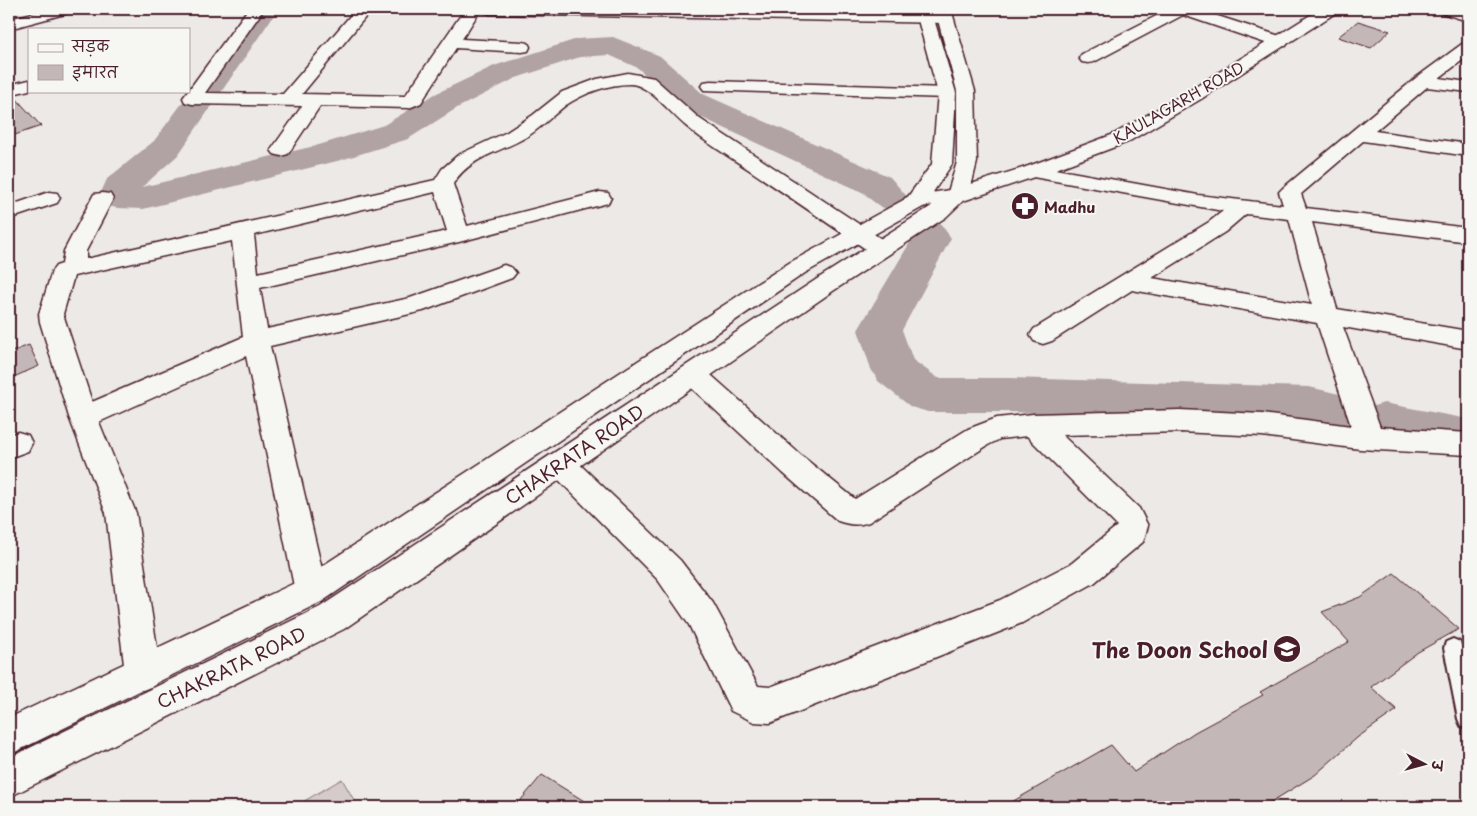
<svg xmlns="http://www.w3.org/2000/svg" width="1477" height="816" font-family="'Playpen Sans','Playpen Sans Deva',sans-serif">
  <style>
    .green { fill: #d4cbca; stroke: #8f757a }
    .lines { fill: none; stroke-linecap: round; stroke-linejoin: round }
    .river { fill: #b1a2a3; fill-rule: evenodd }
    .building { fill: #c4b7b7; stroke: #4a1f2b }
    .service-casing { stroke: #4a1f2b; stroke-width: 4 }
    .minor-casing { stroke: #4a1f2b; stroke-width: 3 }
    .tertiary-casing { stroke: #4a1f2b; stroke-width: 3 }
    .secondary-casing { stroke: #4a1f2b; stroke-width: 3 }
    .primary-casing { stroke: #4a1f2b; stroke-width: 3 }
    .service { fill: #f6f6f2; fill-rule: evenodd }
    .minor { fill: #f6f6f2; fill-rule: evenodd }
    .tertiary { fill: #f6f6f2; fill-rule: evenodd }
    .secondary { fill: #f6f6f2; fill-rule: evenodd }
    .primary { fill: #f6f6f2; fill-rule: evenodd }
    .labels { text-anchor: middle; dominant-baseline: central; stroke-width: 4; stroke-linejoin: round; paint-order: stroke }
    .far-street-label { font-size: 15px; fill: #4a1f2b; stroke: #f6f6f2 }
    .far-poi-label { font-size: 15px; font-weight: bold; fill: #4a1f2b; stroke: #f6f6f2; text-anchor: start }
    .street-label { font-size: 18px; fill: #4a1f2b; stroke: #f6f6f2 }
    .near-poi-label { font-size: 21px; font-weight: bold; fill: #4a1f2b; stroke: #f6f6f2; text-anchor: end }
  </style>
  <rect width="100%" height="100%" fill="#ece9e6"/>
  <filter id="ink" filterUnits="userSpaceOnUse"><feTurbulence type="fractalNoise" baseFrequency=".02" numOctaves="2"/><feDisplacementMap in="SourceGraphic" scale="10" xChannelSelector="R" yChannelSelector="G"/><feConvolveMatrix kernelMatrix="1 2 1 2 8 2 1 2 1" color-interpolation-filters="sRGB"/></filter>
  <g filter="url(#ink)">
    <path class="green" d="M 342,779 L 358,807 L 294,807 Z"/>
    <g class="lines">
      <path class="river" d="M 250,9 L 278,9 L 178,155 L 142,187 L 319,145 L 384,125 L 435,94 L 494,66 L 577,39 L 613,37 L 660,56 L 703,94 L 890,177 L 909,199 L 904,207 C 883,212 879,207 864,193 L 681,108 L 638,68 L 609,55 L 580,57 L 516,78 L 457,108 L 408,139 L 341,160 L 143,209 L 117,208 L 104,205 L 99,197 L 107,179 L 154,141 L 189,94 L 192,93 L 191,92 Z
        M 926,219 L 940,223 L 951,238 L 902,330 L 913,360 L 938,378 L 1010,378 L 1309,387 L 1352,397 L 1359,410 L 1352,423 L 1335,428 L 1309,423 L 1010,412 L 928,412 L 911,407 L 878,381 L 871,369 L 858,330 L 912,239 L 907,231 L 912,223 Z
        M 1384,403 L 1468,419 L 1468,457 L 1367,434 L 1360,421 L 1367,408 Z"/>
    </g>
    <path class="building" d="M 1358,21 L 1390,31 L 1371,48 L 1338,37 Z
      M 14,96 L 41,126 L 9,137 L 9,97 Z
      M 29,345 L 39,366 L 9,379 L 9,353 Z
      M 1394,573 L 1459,629 L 1418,652 L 1371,687 L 1397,710 L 1358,737 L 1315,775 L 1263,807 L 1003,807 L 1111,745 L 1134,772 L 1195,732 L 1263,695 L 1260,692 L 1349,642 L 1322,612 L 1360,597 Z
      M 542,775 L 594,807 L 515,807 Z"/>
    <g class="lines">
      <defs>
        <path id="service" d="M 1453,639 L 1460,642 C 1471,668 1470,701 1468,729 L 1461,726 L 1458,719 L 1444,648 L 1446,642 Z"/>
        <path id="minor" d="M 49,9 L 74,9 L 72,12 L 9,29 L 9,19 Z
          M 248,9 L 264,9 L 205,93 L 283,94 L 356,9 L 372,9 L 302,94 L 405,96 L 465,9 L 481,9 L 462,39 L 522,42 L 528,43 L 530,47 L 528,51 L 522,52 L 456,48 L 421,103 L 409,108 L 320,106 L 288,154 L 281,156 L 274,154 L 271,150 L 302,106 L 192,104 L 185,102 L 183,98 Z
          M 482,9 L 719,9 L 945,13 L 951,15 L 953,18 L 951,21 L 945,23 L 490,14 L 484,12 Z
          M 1170,9 L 1196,9 L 1286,38 L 1288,42 L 1286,46 L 1274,46 L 1183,15 L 1094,62 L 1088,63 L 1082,62 L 1079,58 L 1082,54 Z
          M 1436,9 L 1460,9 L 1468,11 L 1468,21 L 1438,12 Z
          M 1468,43 L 1468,56 L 1439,78 L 1468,82 L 1468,92 L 1427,87 L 1375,131 L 1468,144 L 1468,156 L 1363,141 L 1301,194 L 1306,208 L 1468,228 L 1468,242 L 1312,222 L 1337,309 L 1468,331 L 1468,349 L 1343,327 L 1380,427 L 1468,433 L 1468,455 L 1360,449 L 1262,436 L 1180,432 L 1062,435 L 1139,508 L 1148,526 L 1143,542 L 1094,583 L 1022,623 L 770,723 L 754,722 L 731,711 L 689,625 L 658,580 L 550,471 L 545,463 L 550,455 L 560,451 L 570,455 L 680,560 L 713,603 L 758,686 L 770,687 L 1000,600 L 1072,563 L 1117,526 L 1027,436 L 1000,439 L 988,445 L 869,522 C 857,526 850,525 838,521 L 783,473 L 684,381 L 680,374 L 684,367 L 693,364 L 702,367 L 803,457 L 855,499 L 968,429 L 997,418 L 1033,414 L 1180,410 L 1262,414 L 1351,426 L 1317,323 L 1132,290 L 1052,341 L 1043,344 L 1034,341 L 1030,335 L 1034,329 L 1209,222 L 1223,211 L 1033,177 L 1026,175 L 1023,171 L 1026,167 L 1033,165 L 1198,195 L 1283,205 L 1279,192 L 1283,188 L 1417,77 L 1462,44 ZM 1246,214 L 1289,219 L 1312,305 L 1152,278 L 1225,232 Z
          M 628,73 L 654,78 L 700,119 L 889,244 L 892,249 L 889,254 L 881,256 L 873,254 C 831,226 790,197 748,169 C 727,155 705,142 686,126 C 671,114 649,84 630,84 C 609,84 584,93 566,105 C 553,115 543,126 528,136 C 502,152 470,156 453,184 L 467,226 L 600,192 L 608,193 L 611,198 L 608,203 L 459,242 L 260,288 L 267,329 L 410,298 L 504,265 L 512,268 L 516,273 L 512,278 L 423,311 L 270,346 L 327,591 L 323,601 L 311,606 L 299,601 L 295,591 L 246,356 L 99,422 L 136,513 L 161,673 L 155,685 L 143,690 L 131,685 L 125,673 L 106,513 L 69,417 L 40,322 L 39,314 L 52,271 L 56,266 L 62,264 L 64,251 L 94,194 L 102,193 L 110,194 L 113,199 L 86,251 L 86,259 L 435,180 L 442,169 L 458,155 L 507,132 L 533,115 L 562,92 L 597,79 ZM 435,192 L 447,231 L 258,273 L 254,235 ZM 232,241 L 243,337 L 92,402 L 63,314 L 74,276 Z
          M 29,80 L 29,90 L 9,95 L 9,85 Z
          M 710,81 L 947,88 L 953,89 L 956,93 L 953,97 L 947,98 L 704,90 L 701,86 L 704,82 Z
          M 49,192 L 57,193 L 60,198 L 57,203 L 9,219 L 9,206 Z
          M 18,432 L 28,435 L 32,443 L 28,451 L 9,458 L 9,435 Z"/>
        <path id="tertiary" d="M 1320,9 L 1339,9 L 1337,12 L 1201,99 L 1128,142 L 1040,175 L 966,200 L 915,208 L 907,207 L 904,202 L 907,197 L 955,189 L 1026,167 L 1114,134 L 1189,91 Z"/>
        <path id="secondary" d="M 915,9 L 931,9 L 956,93 L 952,164 L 923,207 L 805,273 L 323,601 L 9,755 L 9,718 L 299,581 L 789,263 L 907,198 L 932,164 L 938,93 Z
          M 935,9 L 951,9 L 975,91 L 977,162 L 969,195 L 946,217 L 833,291 L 344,629 L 9,797 L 9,758 L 320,607 L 817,279 L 930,207 L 948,192 L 957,162 L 957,91 Z"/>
        <path id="primary" d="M 915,196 L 923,197 L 926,202 C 920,210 914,210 905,208 L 902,203 L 905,198 Z"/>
      </defs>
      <use href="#service" class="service-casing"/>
      <use href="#minor" class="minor-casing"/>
      <use href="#tertiary" class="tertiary-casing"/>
      <use href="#secondary" class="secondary-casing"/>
      <use href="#primary" class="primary-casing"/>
      <use href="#service" class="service"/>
      <use href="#minor" class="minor"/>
      <use href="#tertiary" class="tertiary"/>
      <use href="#secondary" class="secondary"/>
      <use href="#primary" class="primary"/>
    </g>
  </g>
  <defs>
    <symbol id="pharmacy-disc" viewBox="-11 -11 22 22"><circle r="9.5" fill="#4a1f2b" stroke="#f6f6f2"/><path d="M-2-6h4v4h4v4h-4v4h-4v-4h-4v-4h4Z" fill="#fff"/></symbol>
    <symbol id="school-disc" viewBox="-11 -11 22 22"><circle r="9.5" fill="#4a1f2b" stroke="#f6f6f2"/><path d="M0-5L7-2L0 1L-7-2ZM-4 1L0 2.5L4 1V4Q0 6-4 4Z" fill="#fff"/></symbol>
  </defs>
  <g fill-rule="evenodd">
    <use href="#pharmacy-disc" x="1009" y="190" width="32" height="32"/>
    <use href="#school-disc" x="1271" y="633" width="32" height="32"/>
  </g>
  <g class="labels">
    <g class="far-street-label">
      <text transform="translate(1178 102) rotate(-30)">KAULAGARH ROAD</text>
    </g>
    <g class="far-poi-label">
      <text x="1044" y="206">Madhu</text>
    </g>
    <g class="street-label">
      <text transform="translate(574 454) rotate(-34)">CHAKRATA ROAD</text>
      <text transform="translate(231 667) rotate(-26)">CHAKRATA ROAD</text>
    </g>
    <g class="near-poi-label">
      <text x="1268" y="649">The Doon School</text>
    </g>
  </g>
  <rect width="1477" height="816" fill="none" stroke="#f6f6f2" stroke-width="30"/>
  <rect x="15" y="15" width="1447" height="786" fill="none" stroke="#4a1f2b" stroke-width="2" filter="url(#ink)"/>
  <rect x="28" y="28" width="162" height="65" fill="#f6f6f2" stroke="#b1a0a2"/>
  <rect x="38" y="44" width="25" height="8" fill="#f6f6f2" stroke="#b1a0a2"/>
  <text x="72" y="52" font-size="15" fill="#4a1f2b">सड़क</text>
  <rect x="38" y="65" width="25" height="15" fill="#c4b7b7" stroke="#b1a0a2"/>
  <text x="72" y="78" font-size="15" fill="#4a1f2b">इमारत</text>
  <g transform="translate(1424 764) rotate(96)" stroke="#f6f6f2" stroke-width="4" paint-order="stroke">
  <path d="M0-4L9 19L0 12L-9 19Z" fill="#4a1f2b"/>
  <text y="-8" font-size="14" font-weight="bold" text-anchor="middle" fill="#4a1f2b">उ</text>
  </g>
</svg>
